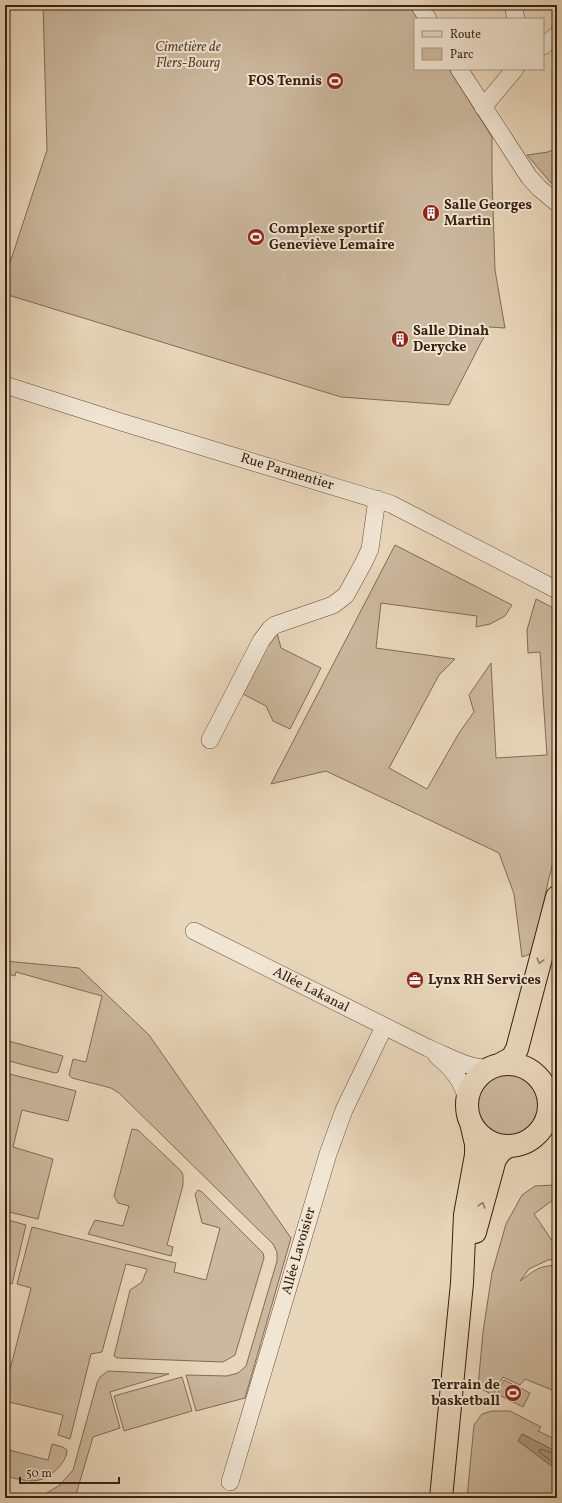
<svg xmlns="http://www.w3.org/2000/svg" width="562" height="1503" font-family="Vollkorn,serif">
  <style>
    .green { fill: #cbb89e; stroke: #806c56 }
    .water { fill: #ac9981; stroke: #7d6953 }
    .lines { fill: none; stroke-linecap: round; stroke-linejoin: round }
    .shore { stroke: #715d48; stroke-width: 1 }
    .minor-casing { stroke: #634e3a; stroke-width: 18 }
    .major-casing { stroke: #36210f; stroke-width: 24 }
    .minor { stroke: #f1e5d3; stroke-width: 17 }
    .major { stroke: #e9d7bb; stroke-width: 22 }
    .oneway { stroke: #907c65 }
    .labels { text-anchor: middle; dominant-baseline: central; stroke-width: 4; stroke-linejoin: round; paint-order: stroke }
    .park-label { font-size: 14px; font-style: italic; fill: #5b4733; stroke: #f1e5d3 }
    .poi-label { font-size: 14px; font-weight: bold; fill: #36210f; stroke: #f1e5d3; text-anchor: start }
    .street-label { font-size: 14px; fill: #36210f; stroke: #f1e5d3 }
  </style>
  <rect width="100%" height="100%" fill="#e9d7bb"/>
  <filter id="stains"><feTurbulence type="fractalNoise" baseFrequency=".005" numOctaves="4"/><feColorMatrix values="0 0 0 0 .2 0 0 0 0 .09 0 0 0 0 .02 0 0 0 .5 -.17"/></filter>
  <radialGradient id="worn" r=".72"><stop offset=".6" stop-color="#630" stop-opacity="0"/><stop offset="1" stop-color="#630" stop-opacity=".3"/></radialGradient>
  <path class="green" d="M 43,5 L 409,5 L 418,19 L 415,19 L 415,69 L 449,69 L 492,137 L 492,176 L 495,270 L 505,328 L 489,327 L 449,405 L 341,397 L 5,294 L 5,278 L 47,150 Z
    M 557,148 L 557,178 L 551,183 L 527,155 L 548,152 Z
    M 395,545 L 512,605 L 505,616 L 490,624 L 476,627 L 477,616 L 381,603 L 376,648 L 455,659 L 439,675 L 389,768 L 427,789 L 459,733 L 474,712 L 469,695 L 491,663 L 496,758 L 547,755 L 540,652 L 528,653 L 527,630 L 536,599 L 557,610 L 557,847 L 548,882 L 533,953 L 522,957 L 514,894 L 499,853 L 326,771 L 271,784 Z
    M 277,633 L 281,648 L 321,668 L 290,729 L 273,721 L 266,706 L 243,694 L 270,640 Z
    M 5,961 L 79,968 L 149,1035 L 291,1238 L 245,1398 L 196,1411 L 186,1375 L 227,1376 L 238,1373 L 246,1366 L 277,1261 L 277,1252 L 273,1244 L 119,1093 L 111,1088 L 72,1078 L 69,1075 L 73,1059 L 86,1062 L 102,996 L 16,972 L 15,976 L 5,973 Z
    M 5,1040 L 63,1056 L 58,1072 L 55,1073 L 5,1060 Z
    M474 1105a33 33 0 1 1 66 0a33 33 0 1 1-66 0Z
    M 10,1074 L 76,1091 L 68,1121 L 22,1110 L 13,1147 L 53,1159 L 38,1219 L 5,1211 L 5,1104 L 7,1096 L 5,1092 L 5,1076 Z
    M 132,1129 L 138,1130 L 181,1171 L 183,1175 L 183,1185 L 167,1245 L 173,1247 L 171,1256 L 88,1234 L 95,1220 L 123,1226 L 129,1206 L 118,1203 L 114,1196 Z
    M 554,1185 L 557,1186 L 557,1197 L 534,1214 L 557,1248 L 557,1259 L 548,1260 L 529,1269 L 520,1281 C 536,1270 535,1267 557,1265 L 557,1392 L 525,1379 L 520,1385 L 503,1377 L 493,1395 L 478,1387 L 483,1332 L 492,1273 L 506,1224 L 522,1195 L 535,1186 Z
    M 198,1190 L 202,1192 L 263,1253 L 264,1258 L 235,1355 L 223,1362 L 117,1358 L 114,1356 L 130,1290 L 142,1282 L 147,1269 L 126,1264 L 102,1352 L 91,1354 L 70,1439 L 58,1435 L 63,1415 L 5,1401 L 5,1389 L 31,1288 L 17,1284 L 32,1227 L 176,1263 L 174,1272 L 206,1280 L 220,1228 L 202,1223 L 195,1194 Z
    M 8,1220 L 26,1225 L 12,1284 L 5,1282 L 5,1231 Z
    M 108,1371 L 169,1374 L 110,1392 L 120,1428 L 93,1437 L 75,1498 L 40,1498 L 31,1497 L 45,1494 L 60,1485 L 73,1470 L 97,1383 L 100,1377 Z
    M 182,1377 L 192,1411 L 124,1431 L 114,1396 Z
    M 504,1380 L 530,1393 L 523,1407 L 497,1394 Z
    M 492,1411 L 510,1411 L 541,1427 L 538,1431 L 557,1440 L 557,1452 L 522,1434 L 519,1441 L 557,1470 L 557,1498 L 467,1498 L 474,1425 L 482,1414 Z
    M 52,1444 L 63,1447 L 67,1450 C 67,1457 62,1464 57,1469 C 41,1486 26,1481 5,1476 L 5,1449 L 48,1460 Z"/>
  <path class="water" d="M 522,1434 L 557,1452 L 557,1470 L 518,1441 Z"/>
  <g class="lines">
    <path class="shore" d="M 557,1455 L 541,1449 L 539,1450 L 539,1452 L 557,1465"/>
    <defs>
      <path id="minor" d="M 419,5 L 428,19
        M 513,5 L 516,19
        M 543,46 L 557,35
        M 459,69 L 529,177 L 539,188 L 557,203
        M 483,107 L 515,69
        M 5,385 L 121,422 L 391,504 L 557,590
        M 210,740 L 261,641 L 270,629 L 275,625 L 333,605 L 346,595 L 364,562 L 370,549 L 377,499
        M 194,931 L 428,1048 C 448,1056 468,1069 490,1068
        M 437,1056 C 452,1068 464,1082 467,1101
        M 542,1082 L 548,1087 L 557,1090
        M 546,1120 L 557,1108
        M 230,1482 L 328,1154 L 344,1110 L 384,1027"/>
      <path id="major" d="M467 1105a41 41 0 1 1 82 0a41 41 0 1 1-82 0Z
        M 499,1065 L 512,1058 L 517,1049 L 557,897
        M 475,1232 L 495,1159 L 501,1151 L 509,1146
        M 441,1498 L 462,1283 L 465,1215 L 476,1155 L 476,1144 L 472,1127"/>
    </defs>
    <use href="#minor" class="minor-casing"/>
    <use href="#major" class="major-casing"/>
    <use href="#minor" class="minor"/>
    <use href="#major" class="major"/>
  </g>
  <defs><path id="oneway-chevron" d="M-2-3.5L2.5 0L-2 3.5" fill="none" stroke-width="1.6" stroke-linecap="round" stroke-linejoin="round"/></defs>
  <g class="oneway">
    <use href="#oneway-chevron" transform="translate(540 961) rotate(105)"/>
    <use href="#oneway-chevron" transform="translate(482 1205) rotate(-74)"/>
  </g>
  <defs>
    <symbol id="stadium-disc" viewBox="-11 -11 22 22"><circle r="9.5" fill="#8f2418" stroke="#f1e5d3"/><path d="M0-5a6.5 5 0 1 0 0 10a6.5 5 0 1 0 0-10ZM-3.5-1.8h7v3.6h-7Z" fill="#fff"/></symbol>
    <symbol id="building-disc" viewBox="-11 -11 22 22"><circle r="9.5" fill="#8f2418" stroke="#f1e5d3"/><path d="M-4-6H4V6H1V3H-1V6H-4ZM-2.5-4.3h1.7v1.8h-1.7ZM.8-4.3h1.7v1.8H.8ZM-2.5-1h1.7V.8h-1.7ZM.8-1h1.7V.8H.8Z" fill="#fff"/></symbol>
    <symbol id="office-disc" viewBox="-11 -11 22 22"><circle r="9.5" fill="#8f2418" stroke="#f1e5d3"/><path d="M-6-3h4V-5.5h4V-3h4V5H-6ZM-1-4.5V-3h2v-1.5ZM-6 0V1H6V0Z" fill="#fff"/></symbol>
  </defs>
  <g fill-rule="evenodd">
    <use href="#stadium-disc" x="325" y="71" width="20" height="20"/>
    <use href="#building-disc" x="421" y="203" width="20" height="20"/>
    <use href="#stadium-disc" x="246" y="227" width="20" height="20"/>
    <use href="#building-disc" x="390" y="329" width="20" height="20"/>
    <use href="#office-disc" x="405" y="970" width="20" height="20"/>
    <use href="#stadium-disc" x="503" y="1383" width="20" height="20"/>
  </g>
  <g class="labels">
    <g class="park-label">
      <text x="188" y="47">Cimetière de<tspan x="188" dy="16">Flers-Bourg</tspan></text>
    </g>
    <g class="poi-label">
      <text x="322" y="81" text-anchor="end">FOS Tennis</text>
      <text x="444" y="205">Salle Georges<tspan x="444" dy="16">Martin</tspan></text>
      <text x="269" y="229">Complexe sportif<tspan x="269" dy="16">Geneviève Lemaire</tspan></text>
      <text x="413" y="331">Salle Dinah<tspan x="413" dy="16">Derycke</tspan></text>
      <text x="428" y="980">Lynx RH Services</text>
      <text x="500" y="1385" text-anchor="end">Terrain de<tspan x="500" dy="16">basketball</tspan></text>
    </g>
    <g class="street-label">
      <text transform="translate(287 472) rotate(17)">Rue Parmentier</text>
      <text transform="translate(311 990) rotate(27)">Allée Lakanal</text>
      <text transform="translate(299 1251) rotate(-74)">Allée Lavoisier</text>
    </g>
  </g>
  <rect width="562" height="1503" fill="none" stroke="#e9d7bb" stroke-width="20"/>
  <rect x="6" y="6" width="550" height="1491" fill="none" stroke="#36210f" stroke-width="2"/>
  <rect x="10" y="10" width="542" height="1483" fill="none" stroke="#36210f"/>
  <rect x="414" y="18" width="130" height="52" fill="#f1e5d3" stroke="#a69785"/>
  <rect x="422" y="31" width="20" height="6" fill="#e9d7bb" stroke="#a69785"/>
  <text x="450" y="38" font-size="12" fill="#36210f">Route</text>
  <rect x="422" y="48" width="20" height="12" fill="#cbb89e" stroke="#a69785"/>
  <text x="450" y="58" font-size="12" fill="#36210f">Parc</text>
  <path d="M20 1477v6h99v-6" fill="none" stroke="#36210f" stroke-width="2"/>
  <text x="26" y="1477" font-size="12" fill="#36210f" stroke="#f1e5d3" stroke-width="3" paint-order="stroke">50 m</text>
  <rect width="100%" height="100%" filter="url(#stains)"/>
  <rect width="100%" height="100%" fill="url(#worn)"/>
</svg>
